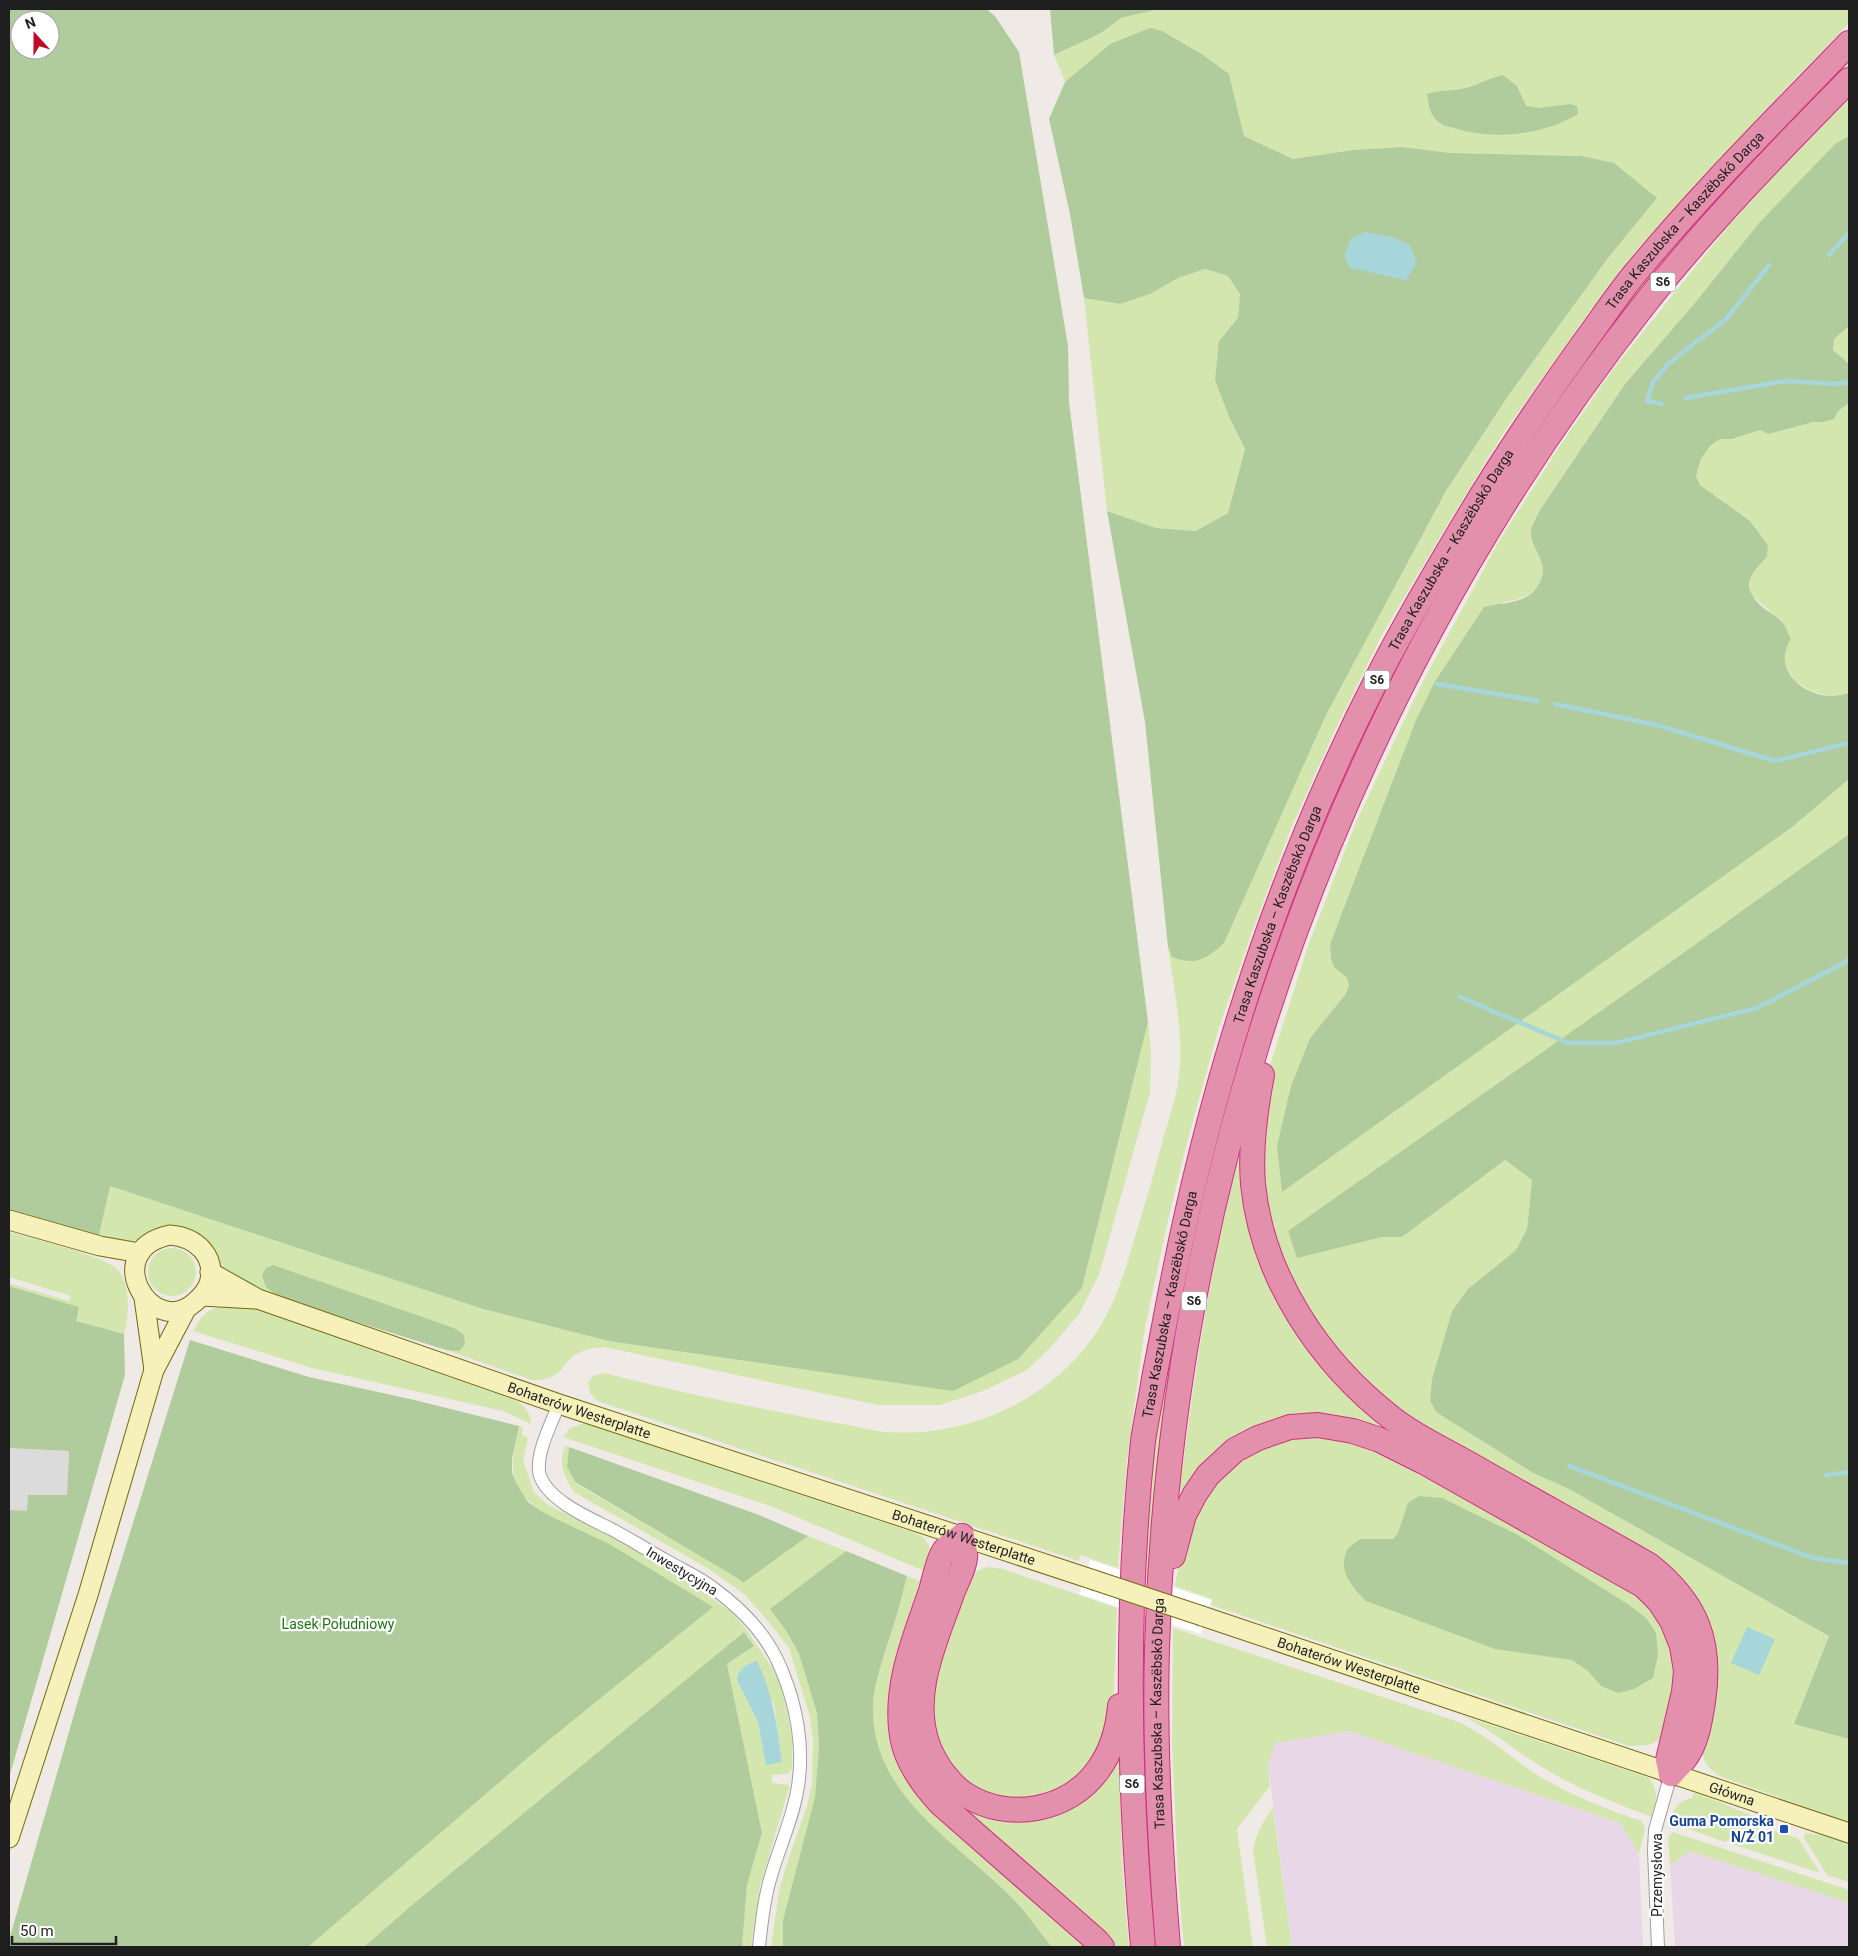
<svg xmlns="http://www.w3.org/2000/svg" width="1858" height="1956" font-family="Roboto,sans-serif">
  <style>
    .residential { fill: #dcdbdb }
    .industrial { fill: #e7d7e7 }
    .grass { fill: #d2e6ad; fill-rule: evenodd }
    .forest { fill: #b1cc9c; fill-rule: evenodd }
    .water { fill: #a7d6da }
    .pier { fill: #fff }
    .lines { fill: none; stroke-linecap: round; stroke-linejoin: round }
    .stream { stroke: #a7d6da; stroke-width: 4.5 }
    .minor-casing { stroke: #9f9f9f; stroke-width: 14 }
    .secondary-casing { stroke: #706c0b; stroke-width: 21 }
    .motorway-casing { stroke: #d12e7e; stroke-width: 26 }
    .minor { stroke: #fff; stroke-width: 12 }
    .secondary { stroke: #f6f0bb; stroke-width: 19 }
    .motorway { stroke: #e290ac; stroke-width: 24 }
    .secondary-bridge-casing { stroke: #706c0b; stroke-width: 21; stroke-linecap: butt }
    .secondary-bridge { stroke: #f6f0bb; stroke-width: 19 }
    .transit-dot { fill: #1a4fb4; stroke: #fff; stroke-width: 2 }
    .labels { text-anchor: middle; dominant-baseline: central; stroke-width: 4.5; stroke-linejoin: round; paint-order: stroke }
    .shield { fill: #fff; stroke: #626262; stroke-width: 1 }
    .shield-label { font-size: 12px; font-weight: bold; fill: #1e1e1e }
    .street-label { font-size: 14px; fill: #1e1e1e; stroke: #fff }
    .park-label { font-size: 14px; fill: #187711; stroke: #fff }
    .transit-label { font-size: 14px; font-weight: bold; fill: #164399; stroke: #fff; text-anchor: end }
  </style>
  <rect width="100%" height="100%" fill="#efeae5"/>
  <path class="residential" d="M 9,1448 L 69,1451 L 67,1495 L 28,1495 L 28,1512 L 9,1510 Z"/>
  <path class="industrial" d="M 1349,1731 L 1620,1823 L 1639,1854 L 1643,1947 L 1292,1947 L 1268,1765 L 1274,1743 Z
    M 1690,1851 L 1849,1903 L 1849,1947 L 1675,1947 L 1670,1865 Z"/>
  <path class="grass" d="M 1155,9 L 1849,9 L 1849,23 L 1718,160 L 1634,253 L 1582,322 L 1505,431 L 1447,525 L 1382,635 L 1334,732 L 1290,831 L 1251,935 L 1219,1028 L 1189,1135 L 1168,1220 L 1145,1328 L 1127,1459 L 1118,1568 L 1080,1555 L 1079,1561 L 597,1401 L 590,1393 L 588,1383 L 593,1376 L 605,1373 C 661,1388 718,1400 774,1411 C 799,1416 823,1421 848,1425 C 860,1427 872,1431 885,1432 C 967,1438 1053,1400 1098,1330 C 1120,1295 1129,1256 1141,1217 C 1149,1190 1157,1163 1164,1136 C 1170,1117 1176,1097 1179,1077 C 1184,1034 1174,990 1168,947 L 1172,957 L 1233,924 L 1243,899 L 1326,715 L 1446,491 L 1506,399 L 1608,258 L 1657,198 L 1581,156 L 1451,153 L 1402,147 L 1353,150 L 1294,159 L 1244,137 L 1229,74 L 1110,44 L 1065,82 L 1054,55 L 1101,33 L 1121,18 L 1151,11 Z
    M 1849,52 L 1849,65 L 1761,156 L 1673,253 L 1384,700 L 1190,1269 L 1174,1359 L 1156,1524 L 1153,1578 L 1143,1575 L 1157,1425 L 1213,1134 L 1287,904 L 1375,699 L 1516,456 L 1616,317 L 1669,249 Z
    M 1849,98 L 1849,136 L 1835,144 L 1759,223 L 1694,304 L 1625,384 L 1540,510 L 1532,524 C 1534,534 1536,543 1539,552 C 1540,557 1543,562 1543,567 C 1545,591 1523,600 1503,602 L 1434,683 L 1416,720 L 1330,944 L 1331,958 L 1347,978 L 1349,985 L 1345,995 L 1310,1038 L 1291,1086 L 1286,1112 L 1822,801 L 1849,779 L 1849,834 L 1693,946 L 1288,1231 L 1402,1237 L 1505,1160 L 1532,1180 L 1527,1229 L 1516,1250 L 1468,1289 L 1452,1311 L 1432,1379 L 1430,1401 L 1436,1412 L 1533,1473 L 1569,1489 L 1829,1636 L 1794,1724 L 1849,1739 L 1849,1822 L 1722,1777 C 1709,1769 1704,1764 1701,1749 L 1709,1636 L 1423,1430 L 1342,1360 L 1298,1299 L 1267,1216 L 1261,1174 L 1268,1072 L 1308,946 L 1356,822 L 1420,687 L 1499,541 L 1561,444 L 1614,368 L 1726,229 L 1792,156 Z
    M 1205,269 L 1228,276 L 1240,294 L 1238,318 L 1219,341 L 1230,419 L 1245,449 L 1228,513 L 1196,531 L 1156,528 L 1107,511 L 1084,298 L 1120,304 L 1150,294 L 1178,278 Z
    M 1849,326 L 1849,364 L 1833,351 L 1834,339 Z
    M 1849,403 L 1849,693 L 1830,696 L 1811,691 L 1795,681 L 1785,664 L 1785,648 L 1782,621 L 1751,595 C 1748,574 1752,572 1767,557 L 1768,545 L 1750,521 L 1700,485 L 1696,476 L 1701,459 L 1710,446 L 1720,439 L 1732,439 L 1760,430 L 1770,434 L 1813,422 L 1824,422 L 1834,419 L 1838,411 Z
    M 1148,1022 L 1151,1050 L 1150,1092 L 1099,1275 L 1079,1314 L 1051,1347 L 1027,1370 L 983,1391 L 940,1405 L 878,1405 L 604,1347 C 592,1348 580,1350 571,1358 C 567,1361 564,1366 561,1370 C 554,1378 542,1381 532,1380 L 446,1350 L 459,1351 L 454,1328 L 435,1322 L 280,1298 L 257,1289 L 220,1266 C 211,1234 184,1219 152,1230 C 146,1232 142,1238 136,1240 C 129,1243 106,1240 98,1240 L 110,1186 L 480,1308 L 1082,1288 Z
    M 1243,1140 L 1244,1163 L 1322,1363 L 1658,1583 L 1690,1702 L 1652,1585 L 1311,1418 L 1182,1493 L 1180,1488 C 1195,1371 1212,1254 1243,1140 Z
    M 9,1232 C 30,1238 106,1256 118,1270 C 131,1287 129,1315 124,1334 L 75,1321 L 79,1307 L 9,1286 L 9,1283 L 69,1301 L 71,1296 L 9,1277 Z
    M148 1272a24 24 0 1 1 48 0a24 24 0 1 1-48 0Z
    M 233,1305 C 281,1311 326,1333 371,1350 C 418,1367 466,1383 513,1399 C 523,1404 531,1412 531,1424 L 503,1411 L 312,1368 L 193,1331 C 206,1309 208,1309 233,1305 Z
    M 584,1423 L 918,1534 C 934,1543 932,1557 929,1573 L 773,1507 L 563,1437 L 570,1428 Z
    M 519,1426 L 523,1428 L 522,1435 L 528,1438 L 523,1461 L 534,1492 L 548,1505 L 621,1542 L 686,1580 L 731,1612 L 746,1629 L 772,1668 L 780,1684 L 788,1715 L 792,1740 L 792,1769 L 788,1774 L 772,1775 L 772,1783 L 789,1785 L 789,1788 L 760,1886 L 751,1947 L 742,1947 L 747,1885 L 762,1833 L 727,1664 L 754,1646 L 744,1632 L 412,1905 L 364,1947 L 299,1947 L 544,1513 C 506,1486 510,1468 519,1426 ZM 743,1667 L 774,1704 L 782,1762 L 766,1764 L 758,1722 L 737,1680 L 738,1674 Z
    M 1291,1437 L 1343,1437 L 1396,1457 L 1633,1589 L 1648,1603 L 1667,1631 L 1676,1676 L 1667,1727 L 1661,1737 L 1656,1742 L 1649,1745 L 1629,1746 L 1211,1605 L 1212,1599 L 1175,1586 L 1183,1542 L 1196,1507 L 1237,1460 Z
    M 565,1446 L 569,1447 L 567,1467 L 575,1483 L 737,1578 L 743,1583 L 808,1536 L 846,1551 L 770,1609 L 787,1632 L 799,1654 L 817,1713 L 819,1747 L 815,1797 L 783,1920 L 783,1947 L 771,1947 L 779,1892 L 786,1866 L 807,1806 L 812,1785 L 813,1740 L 810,1717 L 789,1648 L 764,1616 L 743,1593 L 709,1569 L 574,1492 C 564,1476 558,1464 565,1446 Z
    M 989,1567 L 1003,1569 L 1117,1608 L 1114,1694 L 1110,1725 L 1103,1748 L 1080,1778 L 1047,1797 L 1003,1800 L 967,1784 L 950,1768 L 931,1728 L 933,1676 L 957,1594 L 964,1596 C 971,1580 971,1570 989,1567 Z
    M 907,1576 L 927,1583 L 901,1762 L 1090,1947 L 1052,1947 C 1039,1932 1028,1914 1014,1900 C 959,1843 872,1797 873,1708 C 873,1688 880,1668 886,1649 C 894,1625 901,1601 907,1576 Z
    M 938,1588 L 946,1591 L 916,1687 L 915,1719 L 920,1748 L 934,1774 L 954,1796 L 978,1810 L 1006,1816 L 1046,1815 L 1074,1803 L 1100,1781 L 1119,1750 L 1122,1863 L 1129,1947 L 1112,1947 L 1092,1927 L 968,1819 L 942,1795 L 925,1775 L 914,1751 L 907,1728 L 907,1692 L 911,1674 Z
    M 1142,1617 L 1150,1619 L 1160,1947 L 1151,1947 L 1142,1830 Z
    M 1173,1628 L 1456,1721 C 1491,1736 1514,1762 1546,1780 C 1576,1797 1609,1811 1642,1821 L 1645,1829 L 1639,1854 L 1620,1823 L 1349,1731 L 1275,1743 L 1268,1765 L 1270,1786 L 1237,1829 L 1253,1947 L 1184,1947 L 1178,1880 L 1172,1744 Z
    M 1463,1716 L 1649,1778 C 1659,1791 1656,1802 1653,1817 C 1613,1803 1569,1785 1534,1762 C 1509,1746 1490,1729 1463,1716 Z
    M 1694,1793 L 1719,1802 L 1767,1822 L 1765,1826 L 1725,1842 L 1670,1822 C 1673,1810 1678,1800 1692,1798 Z
    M 1273,1808 L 1292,1947 L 1267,1947 L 1253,1851 C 1256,1834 1262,1822 1273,1808 Z
    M 1770,1830 L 1798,1838 L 1820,1873 L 1732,1844 Z
    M 1673,1832 L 1849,1890 L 1849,1903 L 1690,1851 L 1670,1865 L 1668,1837 Z
    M 1805,1833 L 1840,1838 L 1849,1841 L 1849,1882 L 1827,1875 L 1804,1838 Z"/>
  <path class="forest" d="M 9,9 L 986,9 L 995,16 L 1019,52 L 1068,346 L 1069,402 L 1148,1022 L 1082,1288 L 1018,1359 L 953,1391 L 609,1341 L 480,1308 L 110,1186 L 98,1240 L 9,1214 ZM 20,20 L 50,20 L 50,50 L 20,50 Z
    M 1050,9 L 1155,9 L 1151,11 L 1121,18 L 1101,33 L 1054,55 Z
    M 1150,28 L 1162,31 L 1203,55 L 1229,74 L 1244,136 L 1293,159 L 1353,150 L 1402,147 L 1451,153 L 1581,156 L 1614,163 L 1657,198 L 1608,258 L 1506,399 L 1446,491 L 1326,715 L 1224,943 C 1207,959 1195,966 1172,957 L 1168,947 L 1145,722 L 1107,511 L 1156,528 L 1196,531 L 1228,513 L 1245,449 L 1230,419 L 1215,380 L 1219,341 L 1238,318 L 1240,294 L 1228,276 L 1205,269 L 1178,278 L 1150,294 L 1120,304 L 1084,298 L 1070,214 L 1049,119 L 1065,82 L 1110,44 Z
    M 1503,75 L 1517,86 L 1526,106 L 1539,108 L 1570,104 L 1577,106 L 1578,114 C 1544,135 1494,140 1457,129 C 1452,127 1446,127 1442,124 C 1430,118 1429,106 1427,94 C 1439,90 1449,91 1462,89 C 1476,86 1489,78 1503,75 Z
    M 1849,136 L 1849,326 L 1834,339 L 1833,350 L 1849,364 L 1849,403 L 1838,411 L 1834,419 L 1824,422 L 1813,422 L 1769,434 L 1760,430 L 1732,439 L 1720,439 L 1710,446 L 1701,459 L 1696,476 L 1700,485 L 1750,521 L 1768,545 L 1767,557 C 1746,577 1741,590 1766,610 C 1771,613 1778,617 1782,622 C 1786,626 1788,634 1791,639 C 1772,667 1800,694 1829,696 C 1836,696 1843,694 1849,693 L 1849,779 L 1792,827 L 1282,1192 L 1277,1146 L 1291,1086 L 1310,1038 L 1345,995 L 1349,985 L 1347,978 L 1334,967 L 1331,958 L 1330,944 L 1416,720 L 1434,683 L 1484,607 C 1496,604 1516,603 1526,597 C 1533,593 1538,587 1541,580 C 1548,562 1534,552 1531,536 C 1530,526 1536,518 1540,510 L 1625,384 L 1694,304 L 1759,223 L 1835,144 Z
    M 1849,834 L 1849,1739 L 1794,1724 L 1829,1636 L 1569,1489 L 1533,1473 L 1436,1412 L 1430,1401 L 1432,1379 L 1452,1311 L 1468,1289 L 1516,1250 L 1527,1229 L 1532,1180 L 1505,1160 L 1402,1237 L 1382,1237 L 1297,1258 L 1288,1231 L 1693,946 Z
    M 273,1265 L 454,1328 L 464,1335 L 465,1344 L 459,1351 L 446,1350 L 280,1298 L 266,1287 L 262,1275 L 266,1268 Z
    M 9,1286 L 79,1307 L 76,1321 L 124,1334 L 125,1375 L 9,1778 L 9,1510 L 27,1511 L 28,1495 L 67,1495 L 69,1451 L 9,1448 Z
    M 190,1340 L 309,1377 L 410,1399 L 519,1426 L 512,1459 L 512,1472 L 516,1483 L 528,1502 L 544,1513 L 611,1545 L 713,1607 L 539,1748 L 308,1947 L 9,1947 L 9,1940 L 81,1690 Z
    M 569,1447 L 759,1515 L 808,1536 L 743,1583 L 737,1578 L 575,1482 L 567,1467 Z
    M 1419,1496 L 1442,1498 L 1518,1535 L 1629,1605 L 1646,1618 L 1656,1633 L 1658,1655 L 1653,1678 L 1634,1689 L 1618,1693 L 1601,1686 L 1588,1671 L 1572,1660 L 1495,1649 L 1366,1601 C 1353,1588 1336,1569 1348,1549 C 1351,1545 1357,1542 1360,1539 L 1393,1539 L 1398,1533 L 1408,1503 Z
    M 846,1551 L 907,1576 C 901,1601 894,1625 886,1649 C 880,1668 873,1688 873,1708 C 872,1797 959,1843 1014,1900 C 1028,1914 1039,1932 1052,1947 L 783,1947 L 783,1920 L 815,1797 L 819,1747 L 817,1713 L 799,1654 L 787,1632 L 770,1609 Z
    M 744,1632 L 754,1646 L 727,1664 L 762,1833 L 747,1885 L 742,1947 L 364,1947 L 412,1905 Z"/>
  <path class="water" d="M 1365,232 L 1392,237 L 1410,245 L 1417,263 L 1406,280 L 1350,268 L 1344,256 L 1351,239 Z
    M 1747,1627 L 1775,1639 L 1759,1675 L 1731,1663 Z
    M 757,1661 C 773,1694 777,1726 782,1762 L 766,1765 L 758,1722 L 737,1680 C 738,1668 747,1664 757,1661 Z"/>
  <path class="pier" d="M 1090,1560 L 1211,1600 L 1201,1634 L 1079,1594 Z"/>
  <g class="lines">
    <path class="stream" d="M 1829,255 L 1849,233
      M 1686,398 L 1785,381 L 1839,384 L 1849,382
      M 1662,404 L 1647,401 L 1653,382 L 1668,364 L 1726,319 L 1769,265
      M 1437,684 L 1538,701
      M 1555,704 L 1657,725 L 1775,761 L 1849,743
      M 1460,997 L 1568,1043 L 1616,1043 L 1757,1008 L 1842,964 L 1849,959
      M 1569,1466 L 1813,1558 L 1849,1563
      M 1826,1475 L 1849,1472"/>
    <defs>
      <path id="minor" d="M 559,1404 C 552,1422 534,1456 540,1476 C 549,1501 589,1518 611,1529 C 630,1539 649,1551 667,1561 C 682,1570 699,1577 713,1588 C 742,1609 769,1637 782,1671 C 797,1707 804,1748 798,1786 C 793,1821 776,1853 768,1887 C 763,1907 761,1927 759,1947
        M 1658,1947 L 1654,1850 L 1655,1830 L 1671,1774"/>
      <g id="secondary">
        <path d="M 9,1220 L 100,1246 L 140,1253"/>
        <path d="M 170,1235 C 196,1237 217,1256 209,1284 C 206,1291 201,1297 195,1302 C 152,1341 98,1250 170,1235 Z"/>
        <path id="s1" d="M 210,1272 L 258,1299 L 559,1404 L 1094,1580"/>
        <path d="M 202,1296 L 255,1299"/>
        <path d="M 144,1298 L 154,1370"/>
        <path id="s2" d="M 1202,1616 L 1849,1833"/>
        <path d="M 9,1838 L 88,1595 L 154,1370 L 185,1311"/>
      </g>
      <g id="motorway">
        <path d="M 1262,1075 C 1255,1111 1250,1148 1253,1184 C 1262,1277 1320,1363 1393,1419 C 1416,1437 1445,1450 1471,1465 C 1530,1499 1590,1531 1649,1565 C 1697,1603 1712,1642 1703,1702 C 1700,1720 1697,1742 1686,1757 C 1682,1763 1676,1768 1671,1774"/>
        <path d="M 962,1536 C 963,1543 966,1552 965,1558 C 964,1569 957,1581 953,1591 C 936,1640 908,1696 929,1748 C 936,1765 950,1785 966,1795 C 1008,1822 1069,1811 1098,1770 C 1112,1751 1118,1729 1120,1706"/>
        <path d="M 962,1536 C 956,1540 948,1545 944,1551 C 938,1560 934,1580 931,1591 C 915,1637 894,1686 902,1736 C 906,1762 923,1785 941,1804 L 1097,1941 L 1102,1947"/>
        <path d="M 1173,1556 L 1184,1515 L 1195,1494 L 1208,1475 L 1235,1450 L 1258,1438 L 1290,1427 L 1318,1425 L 1353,1431 L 1380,1440 L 1424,1462 L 1605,1564 L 1644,1586 L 1659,1601 L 1672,1621 L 1682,1646 L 1686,1671 L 1684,1692 L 1668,1760 L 1671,1774"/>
        <path id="s3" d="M 1143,1947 C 1128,1778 1125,1610 1143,1441 C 1146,1420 1151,1399 1154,1378 C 1161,1344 1167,1309 1174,1275 C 1216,1064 1284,858 1383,667 C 1406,623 1431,580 1456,538 C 1495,471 1538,407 1583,344 C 1600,321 1616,297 1633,276 C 1700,194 1776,119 1849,43"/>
        <path id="s4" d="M 1168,1947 C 1160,1848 1154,1748 1157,1648 C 1170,1161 1346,683 1647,301 C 1709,223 1779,151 1849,80"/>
      </g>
    </defs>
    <use href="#minor" class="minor-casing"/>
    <use href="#secondary" class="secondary-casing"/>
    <use href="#motorway" class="motorway-casing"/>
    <use href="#minor" class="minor"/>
    <use href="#secondary" class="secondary"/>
    <use href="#motorway" class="motorway"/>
    <defs>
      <path id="secondary-bridge" d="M 1094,1580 L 1202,1616"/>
    </defs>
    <use href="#secondary-bridge" class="secondary-bridge-casing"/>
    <use href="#secondary-bridge" class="secondary-bridge"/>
  </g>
  <rect class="transit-dot" x="1779" y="1824" width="10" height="10" rx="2.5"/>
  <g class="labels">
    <g class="shield">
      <rect x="1650.5" y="272.5" width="25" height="19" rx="4"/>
      <rect x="1364.5" y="670.5" width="25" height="19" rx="4"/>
      <rect x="1181.5" y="1291.5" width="25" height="19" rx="4"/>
      <rect x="1119.5" y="1774.5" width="25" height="19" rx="4"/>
    </g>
    <g class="shield-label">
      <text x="1663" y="282">S6</text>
      <text x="1377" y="680">S6</text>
      <text x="1194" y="1301">S6</text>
      <text x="1132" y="1784">S6</text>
    </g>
    <g class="street-label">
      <text stroke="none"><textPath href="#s3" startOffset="1861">Trasa Kaszubska – Kaszëbskô Darga</textPath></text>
      <text stroke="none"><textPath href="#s3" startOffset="1456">Trasa Kaszubska – Kaszëbskô Darga</textPath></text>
      <text stroke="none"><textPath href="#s3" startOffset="1051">Trasa Kaszubska – Kaszëbskô Darga</textPath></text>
      <text stroke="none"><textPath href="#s3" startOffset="646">Trasa Kaszubska – Kaszëbskô Darga</textPath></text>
      <text stroke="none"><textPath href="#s1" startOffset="395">Bohaterów Westerplatte</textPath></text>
      <text stroke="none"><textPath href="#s1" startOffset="800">Bohaterów Westerplatte</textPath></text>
      <text transform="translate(682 1571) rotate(31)">Inwestycyjna</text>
      <text stroke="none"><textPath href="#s2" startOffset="155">Bohaterów Westerplatte</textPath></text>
      <text stroke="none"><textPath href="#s4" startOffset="234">Trasa Kaszubska – Kaszëbskô Darga</textPath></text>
      <text stroke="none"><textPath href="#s2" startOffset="559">Główna</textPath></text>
      <text transform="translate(1657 1875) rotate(-90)">Przemysłowa</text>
    </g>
    <g class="park-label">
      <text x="338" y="1624">Lasek Południowy</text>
    </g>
    <g class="transit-label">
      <text x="1774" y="1821">Guma Pomorska<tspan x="1774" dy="16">N/Ż 01</tspan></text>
    </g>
  </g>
  <rect width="1858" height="1956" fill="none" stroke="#1e1e1e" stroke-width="20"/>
  <g transform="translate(35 35) rotate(339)"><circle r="24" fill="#ffffff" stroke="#a5a5a5"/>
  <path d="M0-4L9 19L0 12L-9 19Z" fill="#c10b26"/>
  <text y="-8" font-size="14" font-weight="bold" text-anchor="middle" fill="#1e1e1e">N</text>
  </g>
  <path d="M12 1936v8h104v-8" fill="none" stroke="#1e1e1e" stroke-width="2.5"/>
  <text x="20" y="1936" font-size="15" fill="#1e1e1e" stroke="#ffffff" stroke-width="4" paint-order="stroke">50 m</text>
</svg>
